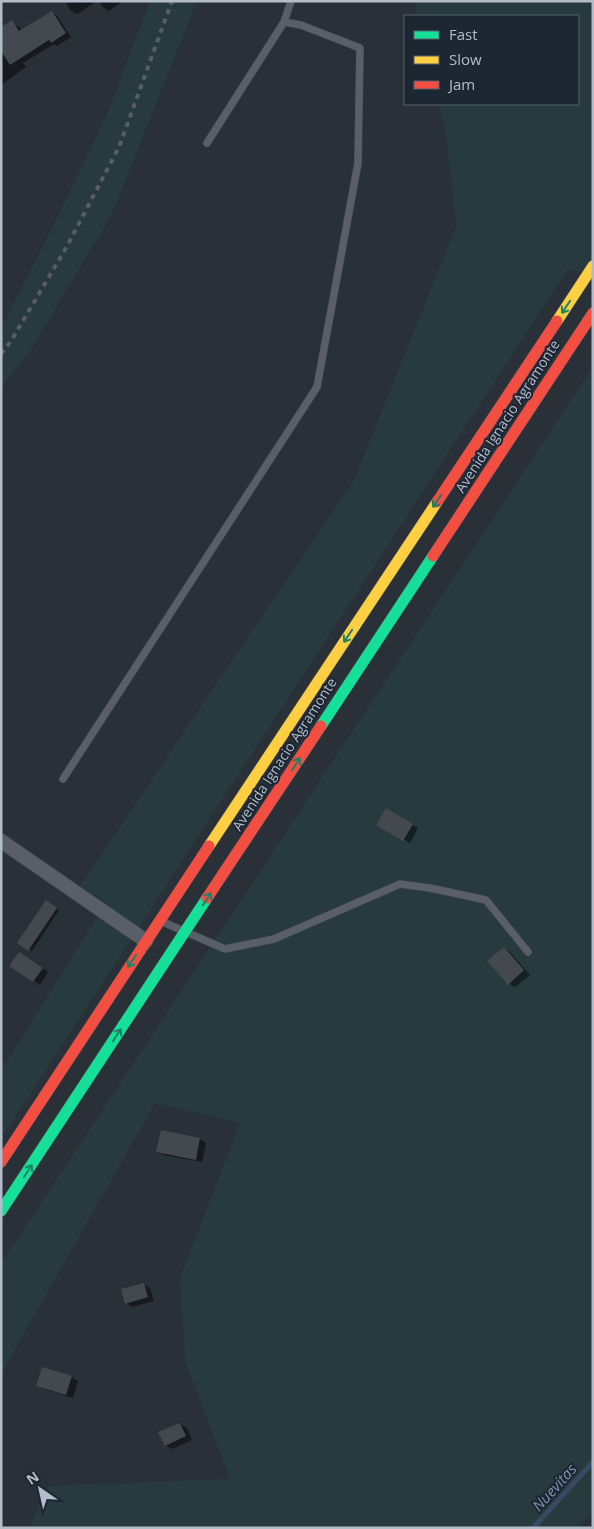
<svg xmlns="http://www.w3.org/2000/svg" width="594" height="1529" font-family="'Open Sans',sans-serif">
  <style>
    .green { fill: #273a3e }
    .shadow { fill: #0007 }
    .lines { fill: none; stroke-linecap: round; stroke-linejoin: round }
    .stream { stroke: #384963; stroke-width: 5 }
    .building { fill: #444950 }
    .lane-casing { stroke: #484c53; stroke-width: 8 }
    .street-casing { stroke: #484c53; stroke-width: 15 }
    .fast-casing { stroke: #484c55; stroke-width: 12 }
    .slow-casing { stroke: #484c55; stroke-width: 12 }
    .jam-casing { stroke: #484c55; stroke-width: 12 }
    .lane { stroke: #5a5e66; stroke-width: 7 }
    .street { stroke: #5a5e66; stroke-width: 14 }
    .fast { stroke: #16e098; stroke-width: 11 }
    .slow { stroke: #ffcf43; stroke-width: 11 }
    .jam { stroke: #f24e42; stroke-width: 11 }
    .rail { stroke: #595d64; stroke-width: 4; stroke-dasharray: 5 5; stroke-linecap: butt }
    .oneway { stroke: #1a8366 }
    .labels { text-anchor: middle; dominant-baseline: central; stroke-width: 4; stroke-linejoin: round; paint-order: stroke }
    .street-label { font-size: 14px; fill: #b4bcc9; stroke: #1d2633 }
    .water-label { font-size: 15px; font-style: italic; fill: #7c92b1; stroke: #1d2633 }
  </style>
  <rect width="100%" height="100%" fill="#2a3038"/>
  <path class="green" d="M 150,1 L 197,1 L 112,214 L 32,348 L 1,387 L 1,328 L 47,238 L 108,112 Z
    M 414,1 L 593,1 L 593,275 L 568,269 L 1,1139 L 1,1071 L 106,903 L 80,886 L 354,480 L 456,227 L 447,141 L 439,104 L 578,104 L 578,16 L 417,16 Z
    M 593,367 L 593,1513 L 574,1528 L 29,1528 L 48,1486 L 230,1479 L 185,1361 L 180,1278 L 240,1123 L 155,1103 L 1,1374 L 1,1264 Z"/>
  <path class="shadow" d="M 65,1 L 97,1 L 77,14 L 71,11 Z
    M 99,1 L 123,1 L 109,11 L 103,7 Z
    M 52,13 L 57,16 L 71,37 L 57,46 L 54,44 L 23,63 L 26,67 L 1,85 L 1,32 L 13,23 L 19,27 L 22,31 Z
    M 386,810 L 418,828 L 410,843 L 378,825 Z
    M 47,902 L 59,910 L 32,951 L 19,943 Z
    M 504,948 L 510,952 L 530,975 L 515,987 L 509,984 Z
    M 26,957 L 48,972 L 40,985 L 34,981 Z
    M 162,1131 L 200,1139 L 206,1143 L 202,1162 L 164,1155 L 157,1151 Z
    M 144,1284 L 150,1288 L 154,1301 L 132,1307 L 126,1303 Z
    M 43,1369 L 72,1377 L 78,1381 L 73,1398 L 44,1389 L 38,1385 Z
    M 180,1424 L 187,1428 L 192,1440 L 172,1449 L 165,1445 Z"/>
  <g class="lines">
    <path class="stream" d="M 533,1528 L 593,1462"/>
  </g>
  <path class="building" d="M 52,11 L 66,33 L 51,43 L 49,40 L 10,65 L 1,51 L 1,27 L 12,20 L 19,31 Z
    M 386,808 L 413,824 L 403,841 L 376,825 Z
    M 46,900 L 57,908 L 28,951 L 17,943 Z
    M 504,947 L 524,970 L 508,985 L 487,961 Z
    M 19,952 L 43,968 L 33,982 L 9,966 Z
    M 161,1130 L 200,1138 L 196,1160 L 156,1152 Z
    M 144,1283 L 148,1297 L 125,1304 L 121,1289 Z
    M 42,1367 L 72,1376 L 66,1395 L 36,1386 Z
    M 180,1423 L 186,1436 L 165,1446 L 158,1432 Z"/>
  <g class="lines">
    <defs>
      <path id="lane" d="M 207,143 L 284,22 L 291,1
        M 63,779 L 317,387 L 358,163 L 360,48 L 301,25 L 284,22
        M 163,922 L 225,949 L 274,939 L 400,884 L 430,888 L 486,900 L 528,952"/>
      <path id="street" d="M 1,841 L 146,941"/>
      <path id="fast" d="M 321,726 L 433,556
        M 1,1211 L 207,898"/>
      <path id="slow" d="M 557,321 L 593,266
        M 209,846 L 437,502"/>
      <path id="jam" d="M 437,502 L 557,321
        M 433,556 L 593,313
        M 207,898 L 321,726
        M 1,1162 L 209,846"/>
    </defs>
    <use href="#lane" class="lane-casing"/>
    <use href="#street" class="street-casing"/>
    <use href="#fast" class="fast-casing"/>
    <use href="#slow" class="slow-casing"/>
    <use href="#jam" class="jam-casing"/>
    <use href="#lane" class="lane"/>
    <use href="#street" class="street"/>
    <use href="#fast" class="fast"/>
    <use href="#slow" class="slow"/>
    <use href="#jam" class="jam"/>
    <path class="rail" d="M 1,354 L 11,341 L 66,248 L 119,147 L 172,1"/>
  </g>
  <defs><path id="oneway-shaft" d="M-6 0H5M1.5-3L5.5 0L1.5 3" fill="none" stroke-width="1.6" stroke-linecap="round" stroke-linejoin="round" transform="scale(1.25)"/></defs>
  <g class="oneway">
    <use href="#oneway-shaft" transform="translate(566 307) rotate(124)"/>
    <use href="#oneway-shaft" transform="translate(437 501) rotate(124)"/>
    <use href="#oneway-shaft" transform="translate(348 636) rotate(124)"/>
    <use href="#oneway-shaft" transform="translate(296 764) rotate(-57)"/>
    <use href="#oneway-shaft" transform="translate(207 899) rotate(-57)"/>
    <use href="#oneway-shaft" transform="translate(132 961) rotate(123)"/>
    <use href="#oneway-shaft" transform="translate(117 1035) rotate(-57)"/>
    <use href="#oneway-shaft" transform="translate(28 1171) rotate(-57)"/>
  </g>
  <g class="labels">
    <g class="street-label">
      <text transform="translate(507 416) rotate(-57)">Avenida Ignacio Agramonte</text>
      <text transform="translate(284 754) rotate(-57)">Avenida Ignacio Agramonte</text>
    </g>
    <g class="water-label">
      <text transform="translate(554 1487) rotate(-48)">Nuevitas</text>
    </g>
  </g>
  <rect width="594" height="1529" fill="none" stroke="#b4bcc9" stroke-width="5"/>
  <rect x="404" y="15" width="175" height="90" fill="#1d2633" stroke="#59626f"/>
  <rect x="414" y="31" width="25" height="8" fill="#16e098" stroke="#59626f"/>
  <text x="449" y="40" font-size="15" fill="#b4bcc9">Fast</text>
  <rect x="414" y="56" width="25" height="8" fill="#ffcf43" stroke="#59626f"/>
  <text x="449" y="65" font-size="15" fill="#b4bcc9">Slow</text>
  <rect x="414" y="81" width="25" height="8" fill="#f24e42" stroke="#59626f"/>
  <text x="449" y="90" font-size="15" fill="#b4bcc9">Jam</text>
  <g transform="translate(40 1489) rotate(326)" stroke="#1d2633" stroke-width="4" paint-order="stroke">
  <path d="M0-4L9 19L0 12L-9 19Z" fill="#b4bcc9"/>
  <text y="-8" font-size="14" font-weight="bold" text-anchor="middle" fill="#b4bcc9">N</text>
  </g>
</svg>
